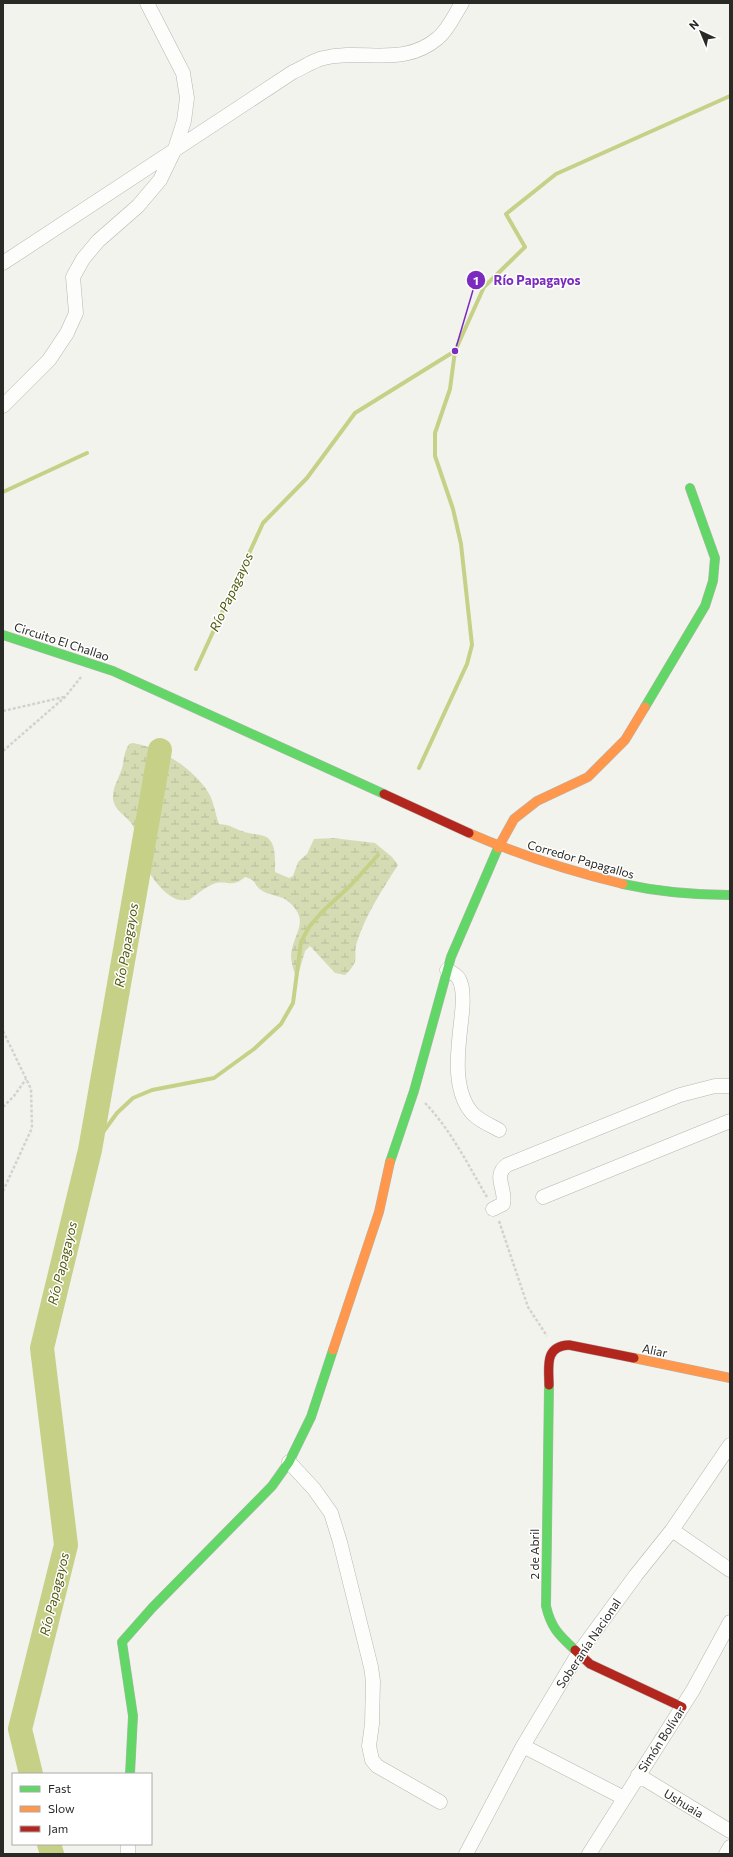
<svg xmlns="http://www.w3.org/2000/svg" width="733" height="1857" font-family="Commissioner,sans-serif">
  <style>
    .wetland { fill: url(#wetland-marsh) }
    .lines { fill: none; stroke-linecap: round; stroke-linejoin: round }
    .stream { stroke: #c6d187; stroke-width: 4 }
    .river { stroke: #c6d187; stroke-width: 24 }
    .street-casing { stroke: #b5b5b1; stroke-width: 15 }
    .fast-casing { stroke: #b5b5b1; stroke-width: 10 }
    .slow-casing { stroke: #b5b5b1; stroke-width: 10 }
    .jam-casing { stroke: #b5b5b1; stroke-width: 10 }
    .path { stroke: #d2d2cf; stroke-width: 2.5; stroke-dasharray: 3 2; stroke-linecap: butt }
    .street { stroke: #fdfdfc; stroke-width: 14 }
    .fast { stroke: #63d668; stroke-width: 9 }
    .slow { stroke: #ff974d; stroke-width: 9 }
    .jam { stroke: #b3261e; stroke-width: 9 }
    .labels { text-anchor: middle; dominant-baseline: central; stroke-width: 3; stroke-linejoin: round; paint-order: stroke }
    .street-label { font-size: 12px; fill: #292a26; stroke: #fff }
    .water-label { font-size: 13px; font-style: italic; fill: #4f580b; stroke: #fff }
    .leader { fill: none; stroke: #7b2cbf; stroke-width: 1.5 }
    .callout-dot { fill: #7b2cbf; stroke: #fff; stroke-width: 1.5 }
    .mark-label { font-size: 12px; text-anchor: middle; font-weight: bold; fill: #fff }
    .callout-label { font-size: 13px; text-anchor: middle; font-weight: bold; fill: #7b2cbf; stroke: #fff; stroke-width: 3; stroke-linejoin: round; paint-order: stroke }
  </style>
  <defs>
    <pattern id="wetland-marsh" width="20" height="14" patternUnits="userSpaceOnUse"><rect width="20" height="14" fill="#d5dcb4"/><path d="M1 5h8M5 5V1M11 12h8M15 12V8" fill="none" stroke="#b7bd9b"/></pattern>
  </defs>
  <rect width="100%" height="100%" fill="#f3f3ee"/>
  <path class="wetland" d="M 133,743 C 161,748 193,768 208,792 C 214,801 215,814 219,824 C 231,825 233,828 242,831 C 249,834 257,834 264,836 C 277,840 275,861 275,872 L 289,878 L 293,876 L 298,862 L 307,854 L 314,839 L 333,838 L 375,843 L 392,857 L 398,865 C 382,890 366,914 357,942 C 352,958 362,959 345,975 L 335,973 L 310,946 L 305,951 L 297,979 C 294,972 291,963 291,955 C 293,933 311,922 289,902 C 282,895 269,896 261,890 C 253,884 258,881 245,877 C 232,889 226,879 213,884 C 204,888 196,895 189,900 C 184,900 178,901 174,898 C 157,890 141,861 136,844 C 134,838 136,832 133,826 C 128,816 115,812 113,799 C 112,786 121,776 123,764 C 124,756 125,751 129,744 Z"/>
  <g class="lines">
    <path class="stream" d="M 3,492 L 87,453
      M 196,669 L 263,523 L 307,478 L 355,413 L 455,351 L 484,287 L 525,247 L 506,214 L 556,174 L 730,96
      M 419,768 L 467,664 L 472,645 L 461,544 L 453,509 L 435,456 L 435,433 L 450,389 L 455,351
      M 90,1150 L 117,1113 L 133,1098 L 152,1090 L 214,1078 L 254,1049 L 281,1024 L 293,1003 L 301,942 L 309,927 L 322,912 L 352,884 L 378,855"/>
    <path class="river" d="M 31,1774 L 20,1729 L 66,1545 L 42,1348 L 90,1150 L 160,750
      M 49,1844 L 52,1854"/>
    <defs>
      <path id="street" d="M 3,263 L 293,72 C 303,68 313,60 324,58 C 364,48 403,68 438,38 C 448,30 455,14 462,3
        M 3,406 L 49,360 L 67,333 L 76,313 L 73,277 L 83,259 L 98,241 L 138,206 L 160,180 L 175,149 L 184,121 L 187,98 L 183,73 L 147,3
        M 447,970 C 451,972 457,975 459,979 C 464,988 463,1003 462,1013 C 459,1043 450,1089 473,1114 C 480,1121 490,1125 499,1130
        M 543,1197 L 730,1121
        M 493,1209 L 503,1204 C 507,1190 492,1176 507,1165 L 680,1095 L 715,1086 L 730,1086
        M 289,1462 L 314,1489 L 331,1513 L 340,1542 L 371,1667 L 373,1681 L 372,1724 L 369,1746 L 372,1760 L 377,1766 L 440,1802
        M 672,1530 L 730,1570
        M 523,1746 L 624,1798
        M 638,1775 L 730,1831
        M 128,1854 L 128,1844
        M 466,1854 L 523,1746 L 578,1654 L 636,1575 L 672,1530 L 730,1445
        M 589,1854 L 693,1690 L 730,1622
        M 726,1854 L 730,1847"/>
      <path id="fast" d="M 3,635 L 113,671 L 384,794
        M 645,707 L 705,606 L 713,581 L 715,558 L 690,488
        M 623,884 C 659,892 693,895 730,895
        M 390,1162 L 414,1091 L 451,957 L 498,848
        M 549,1385 L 546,1606 C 551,1628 559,1635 575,1650
        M 130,1774 L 133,1716 L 122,1642 L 152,1608 L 272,1486 L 289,1462 L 311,1417 L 333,1350"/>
      <path id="slow" d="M 469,833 C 519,855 570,871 623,884
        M 498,848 L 514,819 L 537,801 L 588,777 L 625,740 L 645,707
        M 333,1350 L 379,1212 L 390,1162
        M 634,1358 L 730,1378"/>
      <path id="jam" d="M 384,794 L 469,833
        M 549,1385 C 549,1367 544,1346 569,1345 L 634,1358
        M 575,1650 L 590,1664 L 682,1707"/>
    </defs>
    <use href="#street" class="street-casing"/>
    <use href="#fast" class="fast-casing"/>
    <use href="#slow" class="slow-casing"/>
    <use href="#jam" class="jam-casing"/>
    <path class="path" d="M 3,711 L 64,697
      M 3,751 L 65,697 L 81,677
      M 3,1031 L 31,1089 L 32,1128 L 3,1191
      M 425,1103 C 451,1130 468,1165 487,1197
      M 3,1107 L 14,1096 L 26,1079
      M 499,1221 L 528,1307 L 547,1336"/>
    <use href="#street" class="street"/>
    <use href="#fast" class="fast"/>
    <use href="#slow" class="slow"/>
    <use href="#jam" class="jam"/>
  </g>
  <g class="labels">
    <g class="street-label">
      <text transform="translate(62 641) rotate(18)">Circuito El Challao</text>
      <text transform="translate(581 859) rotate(16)">Corredor Papagallos</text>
      <text transform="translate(655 1350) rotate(12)">Aliar</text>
      <text transform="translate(534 1554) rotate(-90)">2 de Abril</text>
      <text transform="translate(588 1643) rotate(-56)">Soberanía Nacional</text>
      <text transform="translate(661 1739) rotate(-57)">Simón Bolívar</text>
      <text transform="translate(684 1803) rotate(31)">Ushuaia</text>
    </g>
    <g class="water-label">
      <text transform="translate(231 592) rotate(-65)">Río Papagayos</text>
      <text transform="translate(126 945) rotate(-80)">Río Papagayos</text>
      <text transform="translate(62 1263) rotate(-76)">Río Papagayos</text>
      <text transform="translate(54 1594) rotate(-76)">Río Papagayos</text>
    </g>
  </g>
  <path class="leader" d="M455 351L476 280"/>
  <g class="callout-dot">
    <circle cx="455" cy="351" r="4"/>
    <circle cx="476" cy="280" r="10"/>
  </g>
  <g class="mark-label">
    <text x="476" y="285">1</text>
  </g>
  <g class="callout-label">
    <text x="537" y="285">Río Papagayos</text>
  </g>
  <rect width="733" height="1857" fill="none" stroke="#292a26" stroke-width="8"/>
  <rect x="12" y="1773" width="140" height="72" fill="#ffffff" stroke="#a9aaa8"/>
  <rect x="20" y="1786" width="20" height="6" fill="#63d668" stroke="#a9aaa8"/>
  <text x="48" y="1793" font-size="12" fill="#292a26">Fast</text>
  <rect x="20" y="1806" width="20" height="6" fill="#ff974d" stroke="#a9aaa8"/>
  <text x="48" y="1813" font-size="12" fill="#292a26">Slow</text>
  <rect x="20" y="1826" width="20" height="6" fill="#b3261e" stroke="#a9aaa8"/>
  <text x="48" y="1833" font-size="12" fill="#292a26">Jam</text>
  <g transform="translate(701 32) rotate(316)" stroke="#ffffff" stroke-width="3" paint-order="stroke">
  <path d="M0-3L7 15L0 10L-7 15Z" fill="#292a26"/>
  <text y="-6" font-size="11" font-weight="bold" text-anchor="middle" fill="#292a26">N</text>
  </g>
</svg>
